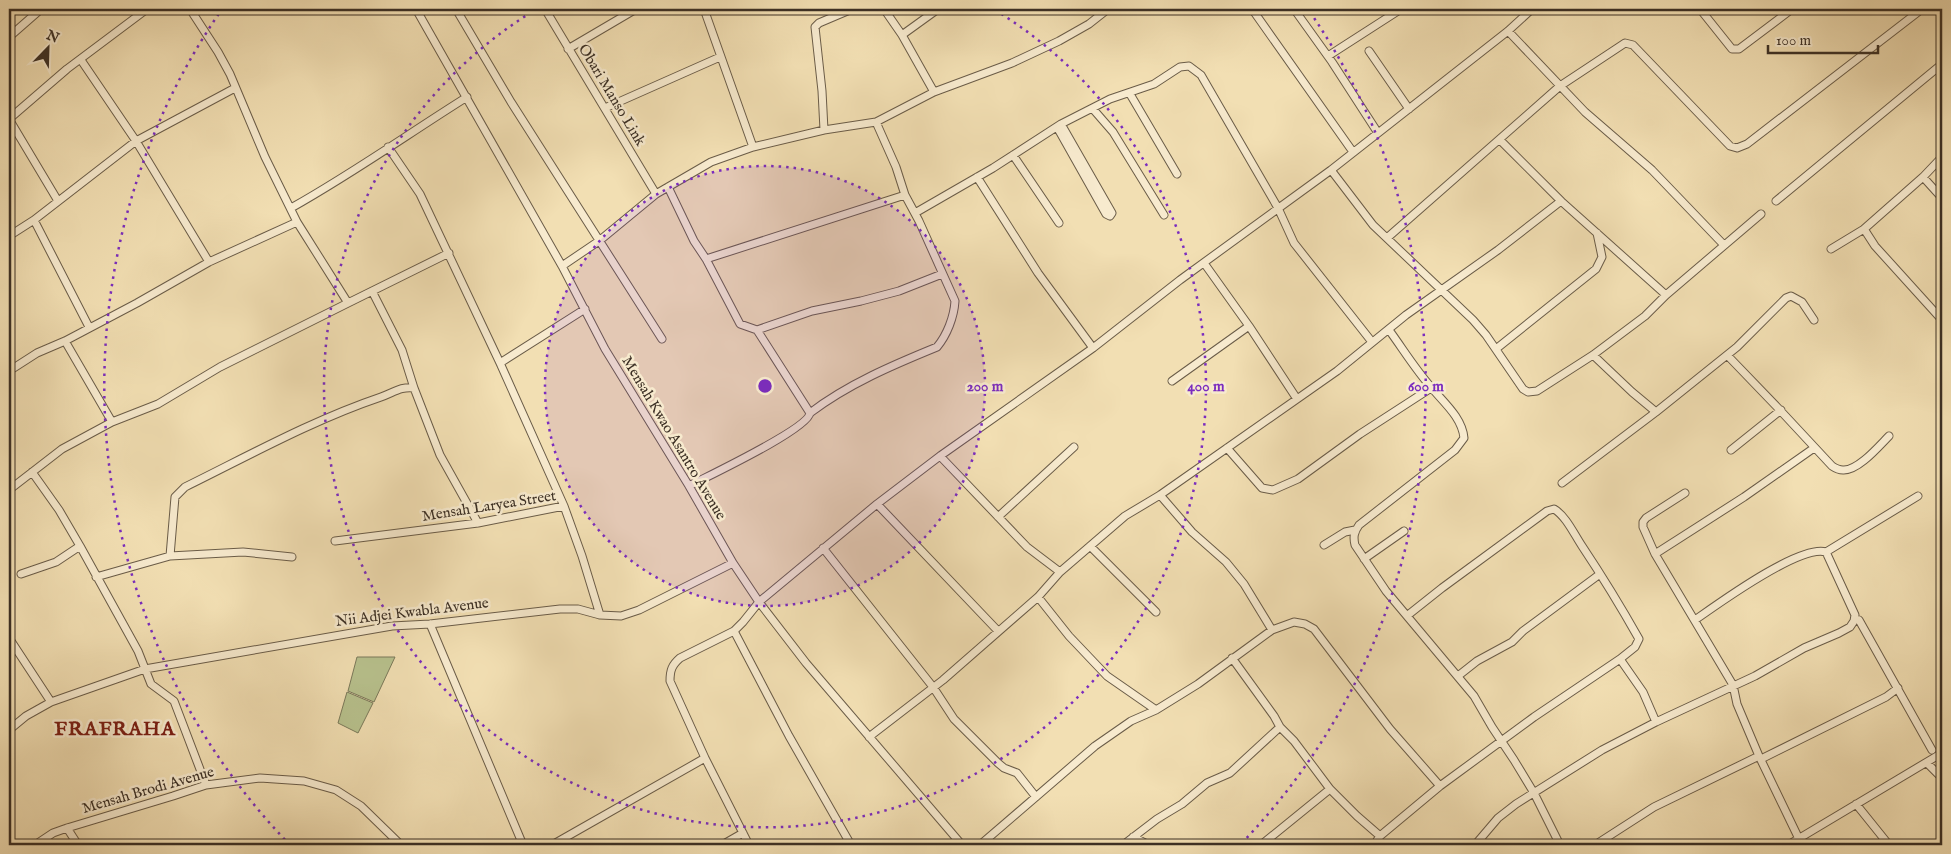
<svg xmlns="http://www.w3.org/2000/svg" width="1951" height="854" font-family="'IM FELL English',serif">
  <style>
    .green { fill: #b8c28e; stroke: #7a795a }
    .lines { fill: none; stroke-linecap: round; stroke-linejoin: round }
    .minor-casing { stroke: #6a5c48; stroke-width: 9 }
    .minor { stroke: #f7eace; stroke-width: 7 }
    .ring { fill: none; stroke: #7b2cbf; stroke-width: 2.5; stroke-dasharray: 2.5 5 }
    .labels { text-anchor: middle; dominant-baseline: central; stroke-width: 5; stroke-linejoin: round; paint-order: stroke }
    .street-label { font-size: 15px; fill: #3c3025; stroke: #f7eace }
    .district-label { font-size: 20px; font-weight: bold; letter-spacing: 1px; fill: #7a1f14; stroke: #f7eace }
    .centre { fill: #7b2cbf; stroke: #f7eace; stroke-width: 2.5 }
    .ring-label { font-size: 15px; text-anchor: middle; font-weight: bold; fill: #7b2cbf; stroke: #f7eace; stroke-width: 5; stroke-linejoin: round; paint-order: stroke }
  </style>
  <rect width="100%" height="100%" fill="#f2dfb3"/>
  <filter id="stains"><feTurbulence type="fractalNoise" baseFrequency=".004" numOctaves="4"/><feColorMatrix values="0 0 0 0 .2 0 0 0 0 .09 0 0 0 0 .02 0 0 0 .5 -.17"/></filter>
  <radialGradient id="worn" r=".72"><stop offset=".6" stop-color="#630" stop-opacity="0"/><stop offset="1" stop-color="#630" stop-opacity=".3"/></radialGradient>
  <path class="green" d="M 357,657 L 395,657 L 374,702 L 348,691 Z
    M 347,692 L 373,703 L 358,733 L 338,723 Z"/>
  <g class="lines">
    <defs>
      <path id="minor" d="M 416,9 L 562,266 L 605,349 L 689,486 L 733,563 L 759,602 L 806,663 L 962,845
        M 456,9 L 511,102 L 662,339
        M 545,9 L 656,194
        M 704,9 L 753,147
        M 884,9 L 902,35 L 934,92
        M 1252,9 L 1353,152
        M 1294,9 L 1332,62 L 1378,133
        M 1700,9 L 1732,49 L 1739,49 L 1792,9
        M 1508,31 L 1585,112 L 1652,170 L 1723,244
        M 902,35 L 938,9
        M 9,37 L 41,9
        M 568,49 L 636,9
        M 1369,51 L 1409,109
        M 1328,56 L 1401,9
        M 81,60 L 136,141 L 209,262
        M 1130,94 L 1177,174
        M 605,108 L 720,57
        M 1093,109 L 1113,132 L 1164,215
        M 9,119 L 67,69 L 147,9
        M 9,119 L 58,201
        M 1057,127 L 1106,214 L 1110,216 L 1112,213 L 1061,124
        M 824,130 L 822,91 L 815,27 L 819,23 L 852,9
        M 388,147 L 420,194 L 500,363 L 564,506
        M 1013,155 L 1059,223
        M 1942,157 L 1923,177 L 1864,229 L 1875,246 L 1942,320
        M 1331,170 L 1373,225 L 1473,320 L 1486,335 L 1523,389 L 1528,392 L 1537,391 L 1593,355 L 1645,316 L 1666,295 L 1761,214
        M 977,177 L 1038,273 L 1093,348
        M 1923,177 L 1942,198
        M 668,187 L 694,241 L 706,259 L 905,195
        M 1561,201 L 1666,295
        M 1776,201 L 1942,64
        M 291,208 C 352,174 408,134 467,97
        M 915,213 L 993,168 L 1061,124 L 1110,99 L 1154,84 L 1180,67 L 1189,66 L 1201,75 L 1278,208 L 1294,243 L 1372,342
        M 34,220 L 89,327
        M 9,236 L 34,220 L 136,141 L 235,88
        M 1387,238 L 1560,86 L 1625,43 L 1633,45 L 1730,146 L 1737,148 L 1747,144 L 1922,9
        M 1831,249 L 1864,229
        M 1204,263 L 1249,326 L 1297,399
        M 562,266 L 599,241 L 656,194 L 711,162 L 753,147 L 824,130 L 876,122 L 934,92 L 1012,63 L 1059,41 L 1089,24 L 1108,9
        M 372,291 L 402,350 L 414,388
        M 348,303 L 449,253
        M 757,330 L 812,311 L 861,301 L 899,291 L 942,274
        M 1389,330 C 1403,349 1415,369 1431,387 C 1443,402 1462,417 1464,438 L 1455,450 L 1359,525 C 1354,532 1353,537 1355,545 L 1386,591 L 1474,696 L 1492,727 L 1514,760 L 1534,793 L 1560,845
        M 65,341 L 112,422
        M 1496,349 L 1596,269 L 1602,257 L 1597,233
        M 1593,355 L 1632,392 L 1656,412
        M 1727,355 L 1778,408 L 1832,466 C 1835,468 1839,470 1843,470 C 1858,471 1879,446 1889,436
        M 500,363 L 585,309
        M 9,371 L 37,353 L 65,341 L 137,303 L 209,262 L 297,222
        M 1172,381 L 1249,326
        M 810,413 C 848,384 893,365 937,347 C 947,335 954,317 955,301 L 919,221 L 905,195 L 896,167 L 876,122
        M 1227,448 L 1262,488 L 1273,490 L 1298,479 L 1360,434 L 1431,388
        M 1731,450 L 1781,410
        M 940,456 L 1027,547 L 1060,572
        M 32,472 L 59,510 L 80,546 L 138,651 L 151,684 L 174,701 L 206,785
        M 1562,483 L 1656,412 L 1737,347 L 1786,298 L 1791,296 L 1802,302 L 1814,320
        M 689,486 C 708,476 808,429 810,413 L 757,330 L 740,324 L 706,259
        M 9,490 L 62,449 L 112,422 L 158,404 L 220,367 L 348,303 L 297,222 L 265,157 L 230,74 L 218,52 L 190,9
        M 1685,493 L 1646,518 L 1643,522 L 1643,527 L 1655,554 L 1733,685 L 1737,704 L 1759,756 L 1799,839
        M 1160,495 L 1192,532 L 1226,562 L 1244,584 L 1272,630
        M 877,504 L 998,631
        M 998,517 L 1074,447
        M 335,541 L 478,523 L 564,506 L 582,556 L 600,615
        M 1324,545 L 1345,532 L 1355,530
        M 1090,546 L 1156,612
        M 823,548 L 933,687 L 954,719 L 998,763 L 1004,768 L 1017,773 L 1036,797
        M 1655,554 L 1744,497 L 1814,448
        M 170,556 L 243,552 L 292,557
        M 1364,559 L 1404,531
        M 21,574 L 56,562 L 80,546
        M 96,577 L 170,556 L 175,497 L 185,487 C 250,455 313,420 381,397 C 393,393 401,386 414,388 L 440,455 L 478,523
        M 1038,597 L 1069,636 L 1107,676 L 1156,710
        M 1695,620 C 1718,604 1800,544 1826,552 L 1918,496
        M 1859,620 L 1932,750
        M 430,624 L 523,845
        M 734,631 L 789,736 L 851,845
        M 9,638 L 51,702
        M 1232,658 L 1274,716 L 1280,727 L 1294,741 L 1330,789 L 1357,816 L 1380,836
        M 1620,659 L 1643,692 L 1656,722
        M 1458,676 L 1477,661 L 1512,642 L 1523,631 L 1600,574
        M 9,730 L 26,716 L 51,702 L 145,669 L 392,626 L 430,624 L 560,609 L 578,609 L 600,615 L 621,616 L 639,610 L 733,563
        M 869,737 L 943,680 L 1038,597 L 1060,572 L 1125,516 L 1160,495 L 1337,371 L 1406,315 L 1498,250 L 1561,201 L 1500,140
        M 1761,759 L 1886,697 L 1898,688
        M 1927,763 L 1942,778
        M 1856,804 L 1889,845
        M 67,828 L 78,845
        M 1133,837 L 1149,845
        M 35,845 L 53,833 L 67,828 L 173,796 L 206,785 L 260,778 L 304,781 L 336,790 L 361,806 L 401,845
        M 552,845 L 705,758
        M 722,845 L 743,833
        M 749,845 L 705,758 L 670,681 C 670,670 672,665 680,658 L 734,631 L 743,622 L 759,602 L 877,504 L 940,456 L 1093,348 L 1180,280 L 1331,170 L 1508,31 L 1532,9
        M 980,845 L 1095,746 L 1131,721 L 1156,710 L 1198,684 L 1272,630 L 1294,622 L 1305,624 L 1314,629 L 1390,729 L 1440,786
        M 1123,845 L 1157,819 L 1182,804 L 1207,783 L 1230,773 L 1280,727
        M 1261,845 L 1330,789
        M 1374,845 L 1380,836 L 1440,786 L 1534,717 L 1620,659 L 1635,647 L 1639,639 C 1621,607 1602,576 1582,546 C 1574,534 1566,516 1554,509 L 1547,511 L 1442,588 L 1408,615
        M 1475,845 L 1498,818 L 1516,804 L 1602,750 L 1656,722 L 1755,676 L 1804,648 L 1839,633 L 1850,627 L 1854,621 L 1855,615 L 1826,552
        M 1595,845 L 1654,807 L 1759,756
        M 1788,845 L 1942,753"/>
    </defs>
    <use href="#minor" class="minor-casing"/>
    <use href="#minor" class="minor"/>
  </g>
  <circle cx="765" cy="386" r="220" fill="#7b2cbf" fill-opacity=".12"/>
  <g class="ring">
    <circle cx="765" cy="386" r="220"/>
    <path d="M995 10A441 441 0 1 1 535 10"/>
    <path d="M290 845A661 661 0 0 1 220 12M1310 12A661 661 0 0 1 1240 845"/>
  </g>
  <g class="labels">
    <g class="street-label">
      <text transform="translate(612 95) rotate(59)">Obari Manso Link</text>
      <text transform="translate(674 438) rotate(59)">Mensah Kwao Asantro Avenue</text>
      <text transform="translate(489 506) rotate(-9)">Mensah Laryea Street</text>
      <text transform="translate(412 612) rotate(-7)">Nii Adjei Kwabla Avenue</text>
      <text transform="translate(148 790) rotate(-16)">Mensah Brodi Avenue</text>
    </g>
    <g class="district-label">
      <text x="115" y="729">FRAFRAHA</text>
    </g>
  </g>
  <circle cx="765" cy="386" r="8" class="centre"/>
  <g class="ring-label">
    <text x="985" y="391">200 m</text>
    <text x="1206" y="391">400 m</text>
    <text x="1426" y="391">600 m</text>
  </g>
  <rect width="1951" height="854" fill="none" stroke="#f2dfb3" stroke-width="30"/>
  <rect x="10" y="10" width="1931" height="834" fill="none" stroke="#3c3025" stroke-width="2.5"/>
  <rect x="15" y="15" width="1921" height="824" fill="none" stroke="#3c3025"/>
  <g transform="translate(48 48) rotate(23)" stroke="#f7eace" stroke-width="4" paint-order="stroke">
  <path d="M0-4L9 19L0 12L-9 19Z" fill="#3c3025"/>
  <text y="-8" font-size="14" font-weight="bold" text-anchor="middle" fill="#3c3025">N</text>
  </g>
  <path d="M1768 45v8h110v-8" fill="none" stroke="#3c3025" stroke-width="2.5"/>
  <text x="1776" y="45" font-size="15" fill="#3c3025" stroke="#f7eace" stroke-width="4" paint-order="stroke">100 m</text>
  <rect width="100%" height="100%" filter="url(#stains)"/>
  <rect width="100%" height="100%" fill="url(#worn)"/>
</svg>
